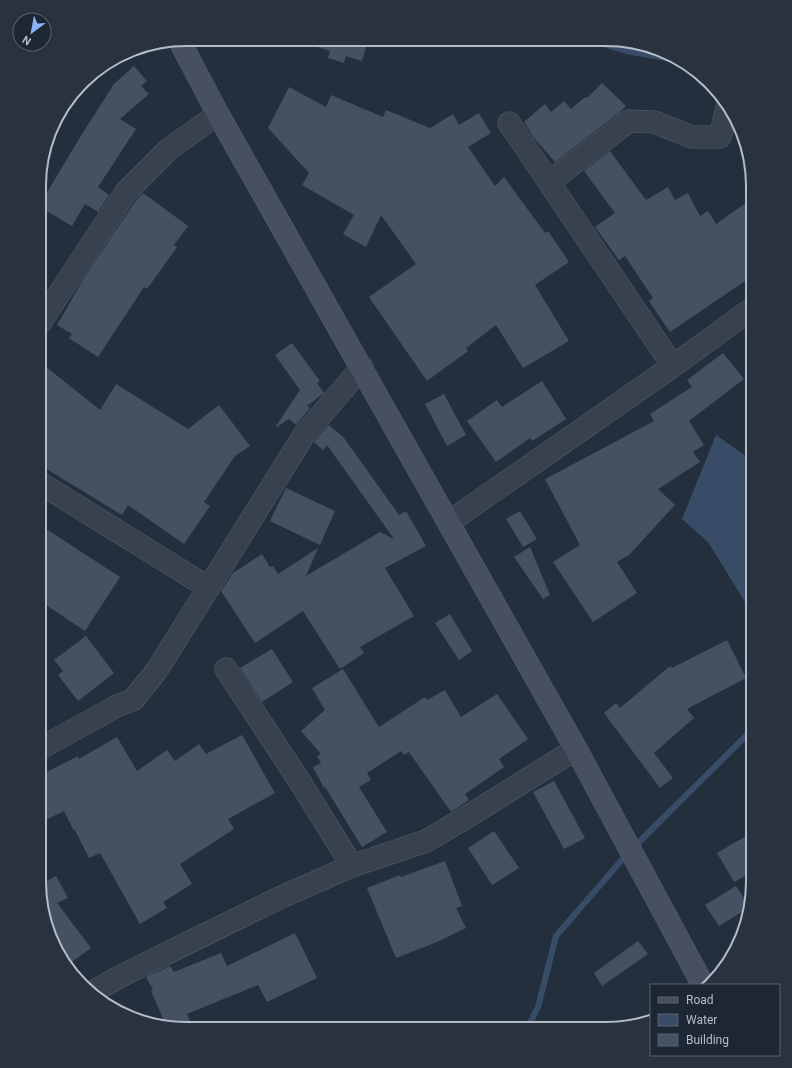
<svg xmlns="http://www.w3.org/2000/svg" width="792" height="1068" font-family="Roboto,sans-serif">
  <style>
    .water { fill: #394c67 }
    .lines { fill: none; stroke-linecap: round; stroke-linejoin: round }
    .stream { stroke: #394c67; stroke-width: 6 }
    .building { fill: #455162 }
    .minor-casing { stroke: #565f6c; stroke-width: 23 }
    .secondary-casing { stroke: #565f6c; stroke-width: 23 }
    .minor { stroke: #38414e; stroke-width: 22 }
    .secondary { stroke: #465061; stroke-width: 22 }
    .rim { fill: none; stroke: #b4bcc9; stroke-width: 2 }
  </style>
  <rect width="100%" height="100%" fill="#242f3e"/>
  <path class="water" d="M 716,435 L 753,461 L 753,615 L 708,542 L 682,519 Z"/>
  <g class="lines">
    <path class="stream" d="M 590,40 L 626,51 L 678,60
      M 634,847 L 753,729
      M 527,1029 L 538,1007 L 556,936 L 627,854"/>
  </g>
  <path class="building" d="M 305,39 L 333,39 L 368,40 L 362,61 L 346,56 L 344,63 L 328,58 L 330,51 L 305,43 Z
    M 134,66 L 147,81 L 141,86 L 149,94 L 120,119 L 136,129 L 98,187 L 109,195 L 98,212 L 85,204 L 72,226 L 40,207 L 40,204 L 82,134 L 114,84 Z
    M 602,83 L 626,106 L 620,112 L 555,162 L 535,139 L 524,122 L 545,104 L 551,112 L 564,101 L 571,109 L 585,97 L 587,98 Z
    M 289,87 L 326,107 L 331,95 L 383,117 L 386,110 L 430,128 L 453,114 L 459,125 L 479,113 L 491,133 L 468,147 L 495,186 L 504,177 L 545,233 L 548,231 L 569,262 L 535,285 L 569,341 L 523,368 L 496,325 L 466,348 L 468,351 L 427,381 L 369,297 L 416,264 L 381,215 L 366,247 L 343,234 L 354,215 L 302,185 L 309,173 L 268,128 Z
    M 610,151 L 646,200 L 668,187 L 675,200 L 688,193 L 700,216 L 708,211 L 716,224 L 753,198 L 753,273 L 751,277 L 670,332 L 649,301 L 653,298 L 625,256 L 619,260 L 595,227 L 615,213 L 584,171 Z
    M 143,193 L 188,226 L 174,245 L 177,247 L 147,289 L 144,287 L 98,357 L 69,338 L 72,334 L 57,325 L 84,278 L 136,200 Z
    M 292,343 L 320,381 L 317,383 L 324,393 L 307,406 L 310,408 L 296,425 L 289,419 L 277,427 L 276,426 L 300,390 L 275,355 Z
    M 723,353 L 744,379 L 689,421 L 704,445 L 693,452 L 700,462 L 658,489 L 675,505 L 629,555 L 617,562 L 637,593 L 593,622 L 553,562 L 580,545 L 545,479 L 583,459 L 654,421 L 650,414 L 692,387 L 687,380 Z
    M 40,362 L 100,410 L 116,384 L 188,429 L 219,405 L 250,446 L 235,456 L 204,502 L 210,506 L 184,544 L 128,505 L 122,515 L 40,465 Z
    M 542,381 L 566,419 L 532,441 L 530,438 L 496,462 L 467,421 L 497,400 L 502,407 Z
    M 444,394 L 466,435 L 447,446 L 425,404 Z
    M 329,425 L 344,438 L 399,515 L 406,511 L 426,546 L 385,568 L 414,616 L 360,647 L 364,653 L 340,669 L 303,611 L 255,643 L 221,591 L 233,573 L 262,554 L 270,567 L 273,566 L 278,574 L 318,548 L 306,576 L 380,532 L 394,539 L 327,445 L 323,450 L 314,442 Z
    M 286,488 L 335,511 L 320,545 L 270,521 Z
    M 520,511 L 537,539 L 523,547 L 506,519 Z
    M 40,525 L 120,577 L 85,631 L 40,601 Z
    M 530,547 L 550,595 L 543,599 L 514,557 Z
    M 450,614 L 472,651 L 459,660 L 435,623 Z
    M 86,636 L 114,673 L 78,701 L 58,675 L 63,671 L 54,660 Z
    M 727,640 L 746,678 L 687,709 L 694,718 L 654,753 L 673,778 L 660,788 L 604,713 L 616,703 L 620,708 L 670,666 L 672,668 Z
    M 272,649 L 293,682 L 262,702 L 240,668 Z
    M 343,669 L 379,727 L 425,697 L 427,700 L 445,690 L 461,717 L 497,694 L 528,739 L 499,759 L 504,767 L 465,794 L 469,800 L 451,812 L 409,752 L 404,755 L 401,751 L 367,773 L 371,780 L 359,787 L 387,832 L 362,847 L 325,787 L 324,788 L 313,767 L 321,763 L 317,756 L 321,754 L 301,731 L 325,710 L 312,688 Z
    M 242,735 L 275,793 L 228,819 L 234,829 L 180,864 L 192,884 L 163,902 L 167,908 L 140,924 L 100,853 L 89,858 L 75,830 L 74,831 L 64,811 L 39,823 L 39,776 L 78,756 L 79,759 L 117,737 L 137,771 L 167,750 L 175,761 L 199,744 L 206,754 Z
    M 554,781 L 585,838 L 564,849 L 533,792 Z
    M 494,831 L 519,868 L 492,885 L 468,848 Z
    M 753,832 L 753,871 L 734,882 L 717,853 Z
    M 445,861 L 462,906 L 456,908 L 466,928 L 437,942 L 396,958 L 367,888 L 400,875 L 401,877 Z
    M 56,876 L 68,898 L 57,903 L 91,948 L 69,964 L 54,947 L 39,882 L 39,879 L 43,883 Z
    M 736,886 L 750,907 L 719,926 L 705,905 Z
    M 295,933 L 317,978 L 267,1002 L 258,985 L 187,1014 L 193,1028 L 167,1028 L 151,991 L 153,990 L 146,977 L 170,966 L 174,972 L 221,953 L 227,966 Z
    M 638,941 L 648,954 L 602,986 L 594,973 Z"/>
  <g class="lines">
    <defs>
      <path id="minor" d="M 509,123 L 673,366
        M 549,182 L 629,121 L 654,122 L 692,137 L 720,137 L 727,108
        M 40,323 L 126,192 L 168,150 L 218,114
        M 40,483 L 209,588
        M 449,522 L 673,366 L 753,308
        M 226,669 L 302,785 L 352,866
        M 39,749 L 119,705 L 133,700 L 157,670 L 304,435 L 362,367
        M 93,992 L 121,976 L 279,898 L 352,866 L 426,841 L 462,820 L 576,749"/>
      <path id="secondary" d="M 179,40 L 218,114 L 576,749 L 703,985"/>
    </defs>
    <use href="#minor" class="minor-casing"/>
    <use href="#secondary" class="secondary-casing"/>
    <use href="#minor" class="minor"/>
    <use href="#secondary" class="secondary"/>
  </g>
  <path d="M0 0H792V1068H0ZM186 46H606A140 140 0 0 1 746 186V882A140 140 0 0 1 606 1022H186A140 140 0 0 1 46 882V186A140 140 0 0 1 186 46Z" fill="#29323f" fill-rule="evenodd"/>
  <path class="rim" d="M186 46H606A140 140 0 0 1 746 186V882A140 140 0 0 1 606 1022H186A140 140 0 0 1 46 882V186A140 140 0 0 1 186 46Z"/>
  <rect x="650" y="984" width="130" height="72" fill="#1d2633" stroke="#59626f"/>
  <rect x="658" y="997" width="20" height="6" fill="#465061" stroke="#59626f"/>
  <text x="686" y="1004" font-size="12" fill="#b4bcc9">Road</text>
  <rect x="658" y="1014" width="20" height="12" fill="#394c67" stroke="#59626f"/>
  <text x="686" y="1024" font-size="12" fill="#b4bcc9">Water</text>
  <rect x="658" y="1034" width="20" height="12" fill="#455162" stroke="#59626f"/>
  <text x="686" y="1044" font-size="12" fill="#b4bcc9">Building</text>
  <g transform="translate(32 32) rotate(212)"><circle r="19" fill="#1d2633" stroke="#59626f"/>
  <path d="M0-3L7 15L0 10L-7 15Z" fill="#8ab4f8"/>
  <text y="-6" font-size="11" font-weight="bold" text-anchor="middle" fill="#b4bcc9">N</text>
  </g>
</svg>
